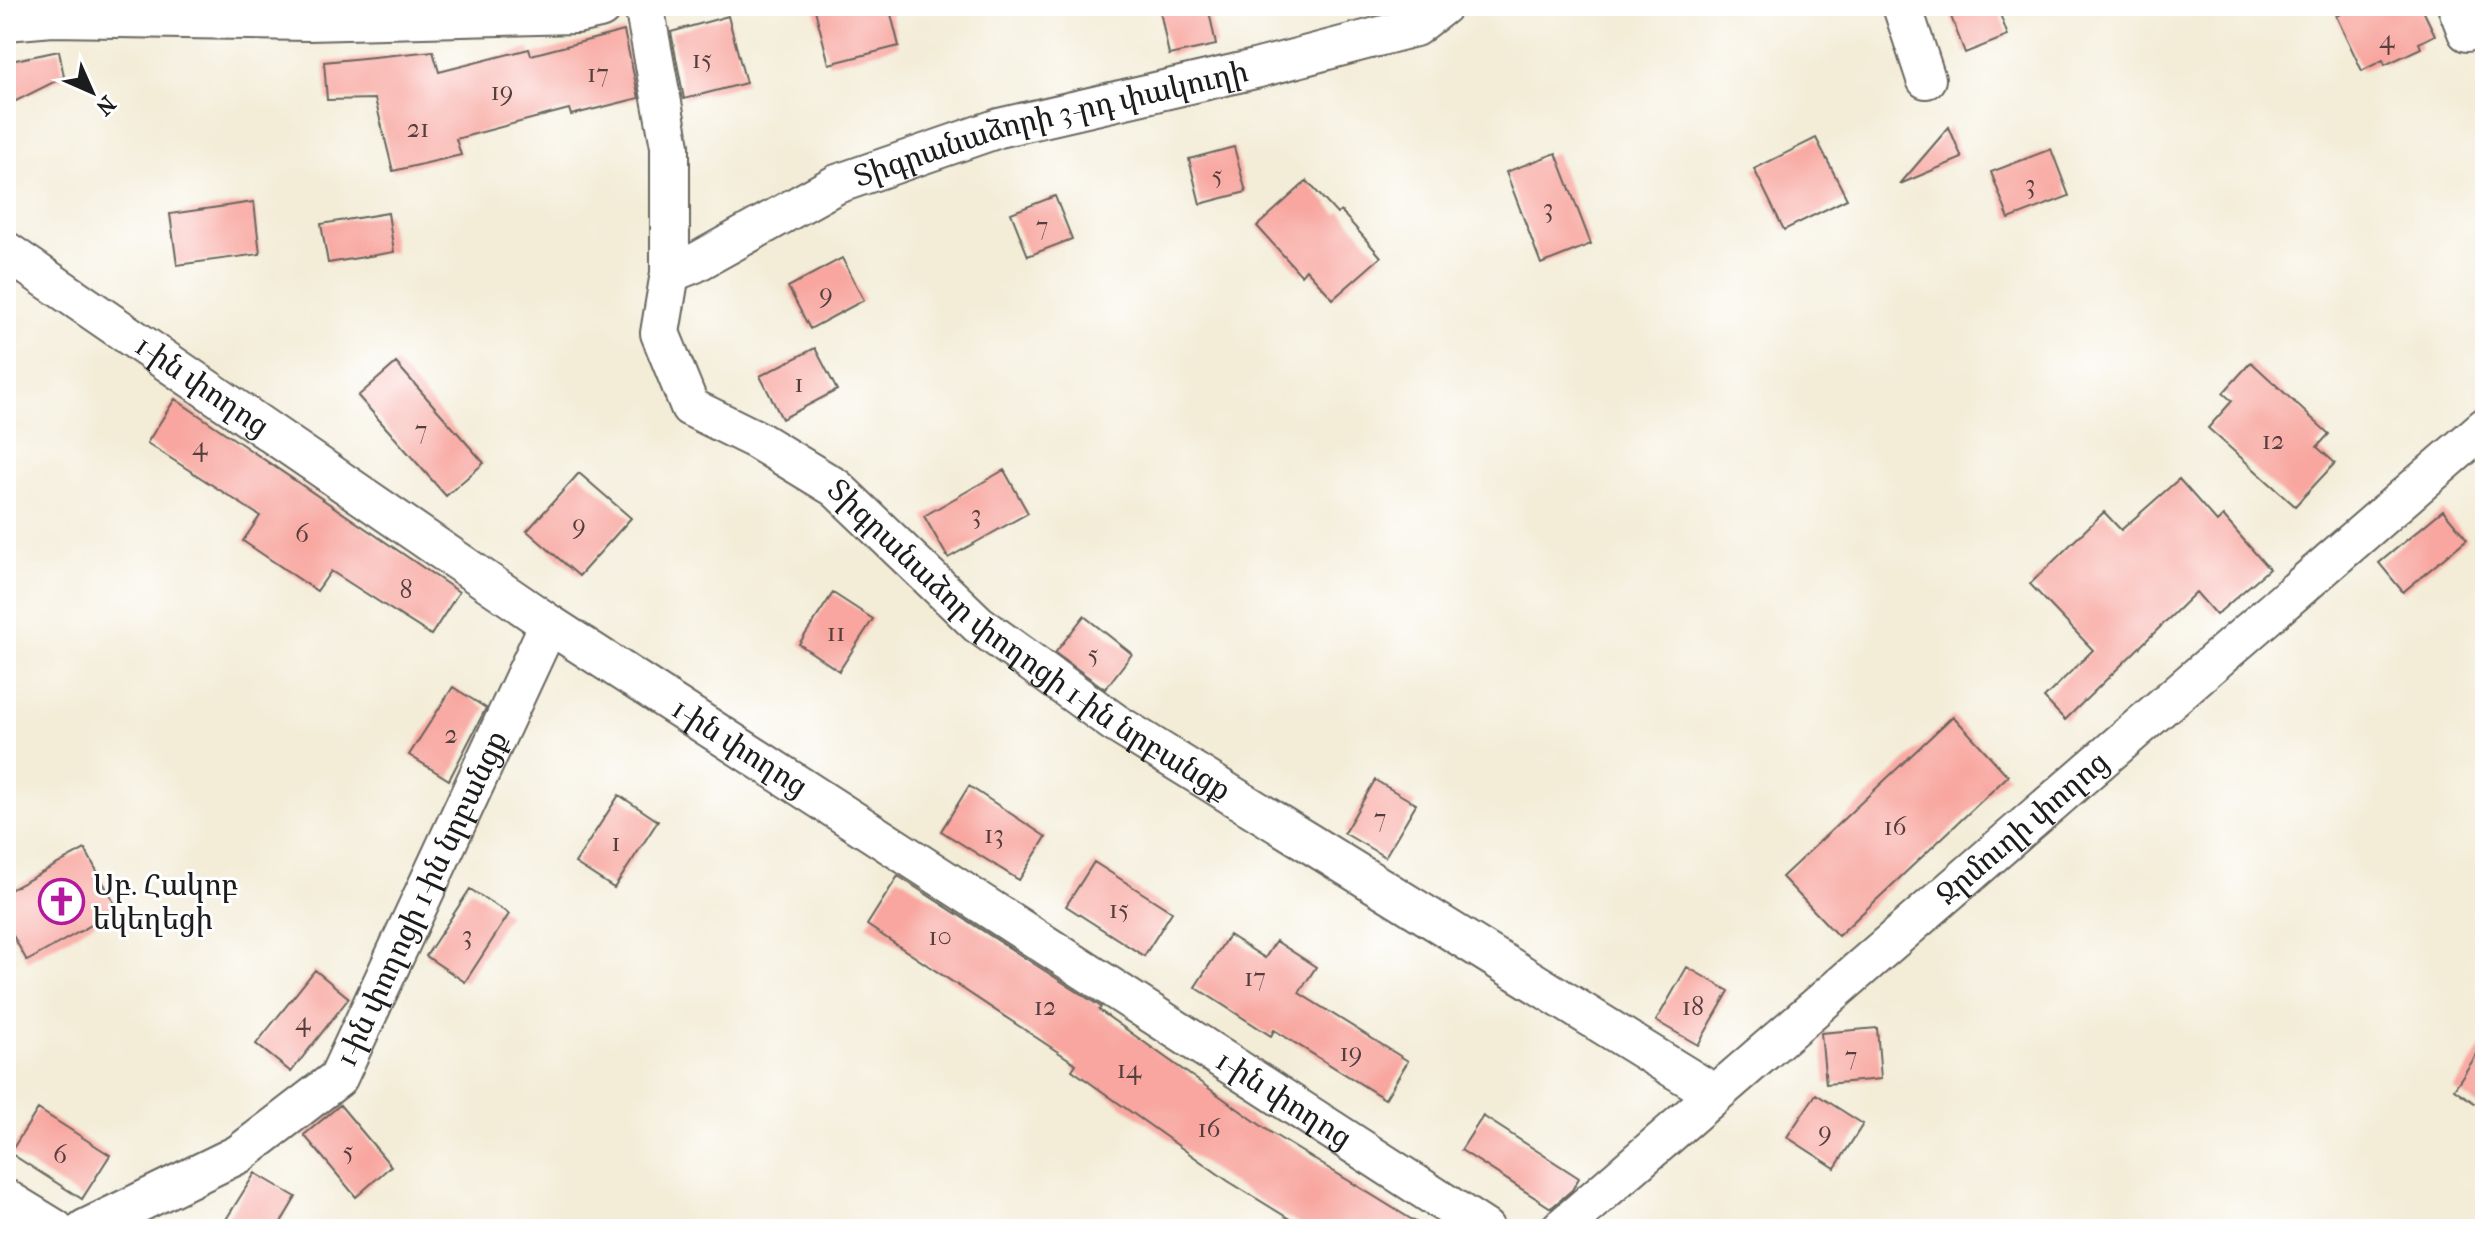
<svg xmlns="http://www.w3.org/2000/svg" width="2491" height="1235" font-family="'IM FELL French Canon','Noto Serif Armenian',serif">
  <style>
    .building { fill: #f8a69f }
    .lines { fill: none; stroke-linecap: round; stroke-linejoin: round }
    .minor-casing { stroke: #67655d; stroke-width: 42 }
    .secondary-casing { stroke: #67655d; stroke-width: 48 }
    .minor { stroke: #fff; stroke-width: 38 }
    .secondary { stroke: #fff; stroke-width: 44 }
    .labels { text-anchor: middle; dominant-baseline: central; stroke-width: 6; stroke-linejoin: round; paint-order: stroke }
    .number-label { font-size: 26px; fill: #533e3d }
    .street-label { font-size: 30px; fill: #1c1c1c; stroke: #fff }
    .poi-label { font-size: 30px; fill: #1c1c1c; stroke: #fff; text-anchor: start }
  </style>
  <rect width="100%" height="100%" fill="#fff"/>
  <filter id="ink" filterUnits="userSpaceOnUse"><feTurbulence type="fractalNoise" baseFrequency=".0125" numOctaves="2"/><feDisplacementMap in="SourceGraphic" scale="16" xChannelSelector="R" yChannelSelector="G"/><feConvolveMatrix kernelMatrix="1 2 1 2 8 2 1 2 1" color-interpolation-filters="sRGB"/></filter>
  <filter id="wash" filterUnits="userSpaceOnUse"><feTurbulence type="fractalNoise" baseFrequency=".006" numOctaves="4" result="noise"/><feDisplacementMap in="SourceGraphic" scale="32" xChannelSelector="R" yChannelSelector="G"/><feGaussianBlur stdDeviation="1.8" result="paint"/><feColorMatrix in="noise" values="0 0 0 0 0 0 0 0 0 0 0 0 0 0 0 0 0 1.4 0 .05"/><feComposite in="paint" operator="in"/></filter>
  <g filter="url(#wash)">
    <rect width="100%" height="100%" fill="#f3ecd7"/>
    <g id="blocks">
      <path class="building" d="M 814,6 L 889,6 L 899,46 L 829,64 Z
        M 1159,6 L 1208,6 L 1216,45 L 1169,55 Z
        M 1947,6 L 1997,6 L 2008,36 L 1965,53 Z
        M 2356,6 L 2421,6 L 2435,35 L 2419,43 L 2421,48 L 2385,65 L 2383,60 L 2362,71 L 2336,16 Z
        M 728,16 L 746,83 L 684,99 L 671,32 Z
        M 624,31 L 639,98 L 571,115 L 569,109 L 456,139 L 461,155 L 393,171 L 375,99 L 327,100 L 324,62 L 433,51 L 439,72 L 529,49 L 531,55 Z
        M 59,51 L 64,77 L 6,106 L 6,62 Z
        M 1949,127 L 1962,158 L 1900,184 Z
        M 1816,138 L 1847,199 L 1784,230 L 1754,169 Z
        M 1234,147 L 1246,192 L 1200,204 L 1189,159 Z
        M 2051,149 L 2069,196 L 2009,219 L 1991,172 Z
        M 1556,153 L 1591,244 L 1541,264 L 1506,172 Z
        M 1307,181 L 1337,214 L 1341,211 L 1381,257 L 1333,299 L 1306,269 L 1301,275 L 1257,226 Z
        M 1055,196 L 1072,239 L 1028,256 L 1011,213 Z
        M 254,202 L 260,254 L 177,265 L 170,214 Z
        M 388,213 L 394,252 L 328,263 L 321,224 Z
        M 842,258 L 864,300 L 810,329 L 788,287 Z
        M 815,348 L 837,390 L 782,419 L 760,376 Z
        M 2251,362 L 2329,434 L 2317,447 L 2335,463 L 2295,506 L 2208,428 L 2232,401 L 2223,393 Z
        M 396,363 L 484,463 L 446,496 L 358,396 Z
        M 175,399 L 459,592 L 431,635 L 331,571 L 317,591 L 243,541 L 260,516 L 147,443 Z
        M 1004,470 L 1028,513 L 948,558 L 924,516 Z
        M 579,473 L 631,518 L 579,576 L 527,531 Z
        M 2179,479 L 2217,522 L 2223,516 L 2269,569 L 2216,615 L 2196,592 L 2065,720 L 2044,698 L 2093,650 L 2030,584 L 2104,512 L 2121,530 Z
        M 2443,510 L 2467,539 L 2403,592 L 2379,563 Z
        M 833,593 L 873,619 L 839,671 L 799,644 Z
        M 1084,616 L 1132,654 L 1105,689 L 1055,653 Z
        M 453,687 L 486,708 L 449,780 L 409,755 Z
        M 1953,716 L 2008,776 L 1838,936 L 1782,877 Z
        M 1375,780 L 1416,804 L 1385,857 L 1344,833 Z
        M 969,786 L 1046,837 L 1019,880 L 941,831 Z
        M 619,795 L 658,821 L 614,888 L 575,863 Z
        M 85,849 L 118,910 L 27,961 L 6,923 L 6,892 Z
        M 1094,862 L 1172,912 L 1144,956 L 1066,906 Z
        M 898,876 L 1101,1007 L 1099,1010 L 1273,1134 L 1427,1229 L 1306,1229 L 1228,1181 L 1072,1070 L 1076,1064 L 867,925 Z
        M 470,889 L 509,914 L 465,982 L 426,956 Z
        M 1229,935 L 1265,958 L 1276,941 L 1316,967 L 1299,993 L 1408,1061 L 1385,1099 L 1274,1030 L 1271,1036 L 1195,987 Z
        M 1687,967 L 1729,991 L 1698,1045 L 1656,1021 Z
        M 315,970 L 349,998 L 291,1072 L 256,1044 Z
        M 1877,1028 L 1881,1079 L 1826,1084 L 1821,1033 Z
        M 2485,1042 L 2485,1110 L 2454,1089 Z
        M 1816,1094 L 1863,1124 L 1835,1168 L 1787,1137 Z
        M 340,1105 L 391,1166 L 356,1197 L 304,1135 Z
        M 38,1109 L 110,1155 L 82,1199 L 10,1153 Z
        M 1483,1116 L 1579,1178 L 1572,1190 L 1551,1208 L 1461,1150 Z
        M 255,1173 L 296,1197 L 277,1229 L 220,1229 Z"/>
    </g>
  </g>
  <g filter="url(#ink)">
    <use href="#blocks" fill-opacity="0" stroke="#67655d" stroke-width="2"/>
    <g class="lines">
      <defs>
        <g id="minor">
          <path id="s1" d="M 644,6 L 670,146 L 670,273 L 660,333 L 690,407 L 757,440 L 836,488 L 978,624 L 1115,723 L 1715,1094"/>
          <path d="M 1902,6 L 1926,79"/>
          <path d="M 2457,6 L 2467,32"/>
          <path id="s2" d="M 6,251 L 549,624 L 1485,1229"/>
          <path id="s3" d="M 670,273 L 695,263 L 837,184 L 999,128 L 1255,69 L 1415,27 L 1442,6"/>
          <path d="M 6,1199 L 55,1229"/>
          <path id="s4" d="M 85,1229 L 239,1154 L 338,1078 L 549,624"/>
          <path id="s5" d="M 1560,1229 L 2485,427"/>
        </g>
        <path id="secondary" d="M 6,18 L 52,14 L 308,18 L 576,11 L 599,6"/>
      </defs>
      <use href="#minor" class="minor-casing"/>
      <use href="#secondary" class="secondary-casing"/>
      <use href="#minor" class="minor"/>
      <use href="#secondary" class="secondary"/>
    </g>
  </g>
  <defs>
    <symbol id="church-ring" viewBox="-11 -11 22 22"><circle r="9.5" fill="#fff" stroke="#b5179e" stroke-width="1.5"/><path d="M-1.2-6h2.4v3.5h3.3v2.4h-3.3V6h-2.4V-.1h-3.3v-2.4h3.3Z" fill="#b5179e"/></symbol>
  </defs>
  <g fill-rule="evenodd">
    <use href="#church-ring" x="36" y="876" width="51" height="51"/>
  </g>
  <g class="labels">
    <g class="number-label">
      <text x="2387" y="39">4</text>
      <text x="702" y="59">15</text>
      <text x="598" y="73">17</text>
      <text x="502" y="91">19</text>
      <text x="418" y="128">21</text>
      <text x="1217" y="175">5</text>
      <text x="2030" y="184">3</text>
      <text x="1548" y="208">3</text>
      <text x="1042" y="226">7</text>
      <text x="826" y="293">9</text>
      <text x="799" y="383">1</text>
      <text x="421" y="430">7</text>
      <text x="2273" y="440">12</text>
      <text x="200" y="446">4</text>
      <text x="976" y="514">3</text>
      <text x="579" y="524">9</text>
      <text x="302" y="533">6</text>
      <text x="406" y="589">8</text>
      <text x="836" y="632">11</text>
      <text x="1093" y="654">5</text>
      <text x="451" y="734">2</text>
      <text x="1380" y="818">7</text>
      <text x="1895" y="826">16</text>
      <text x="994" y="834">13</text>
      <text x="616" y="842">1</text>
      <text x="1119" y="909">15</text>
      <text x="467" y="935">3</text>
      <text x="940" y="936">10</text>
      <text x="1255" y="977">17</text>
      <text x="1045" y="1006">12</text>
      <text x="1693" y="1006">18</text>
      <text x="303" y="1021">4</text>
      <text x="1351" y="1052">19</text>
      <text x="1851" y="1056">7</text>
      <text x="1129" y="1069">14</text>
      <text x="1209" y="1128">16</text>
      <text x="1825" y="1131">9</text>
      <text x="348" y="1151">5</text>
      <text x="60" y="1154">6</text>
    </g>
    <g class="street-label">
      <text stroke="none"><textPath href="#s3" startOffset="412">Տիգրանաձորի 3-րդ փակուղի</textPath></text>
      <text stroke="none"><textPath href="#s2" startOffset="238">1-ին փողոց</textPath></text>
      <text stroke="none"><textPath href="#s1" startOffset="824">Տիգրանաձոր փողոցի 1-ին նրբանցք</textPath></text>
      <text stroke="none"><textPath href="#s2" startOffset="886">1-ին փողոց</textPath></text>
      <text stroke="none"><textPath href="#s5" startOffset="612">Ջրմուղի փողոց</textPath></text>
      <text stroke="none"><textPath href="#s4" startOffset="494">1-ին փողոցի 1-ին նրբանցք</textPath></text>
      <text stroke="none"><textPath href="#s2" startOffset="1534">1-ին փողոց</textPath></text>
    </g>
    <g class="poi-label">
      <text x="93" y="885">Սբ. Հակոբ<tspan x="93" dy="34">եկեղեցի</tspan></text>
    </g>
  </g>
  <rect width="2491" height="1235" fill="none" stroke="#fff" stroke-width="32"/>
  <g transform="translate(92 92) rotate(135)" stroke="#ffffff" stroke-width="6" paint-order="stroke">
  <path d="M0-6L14 30L0 20L-14 30Z" fill="#1c1c1c"/>
  <text y="-12" font-size="22" font-weight="bold" text-anchor="middle" fill="#1c1c1c">N</text>
  </g>
</svg>
